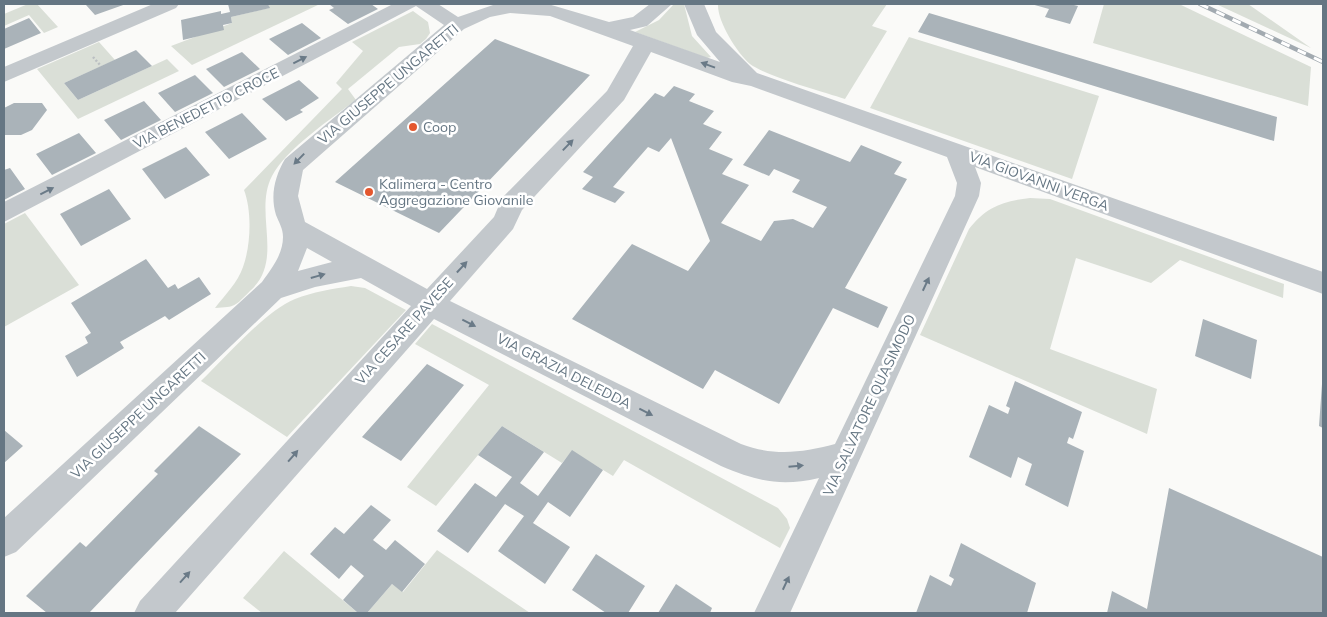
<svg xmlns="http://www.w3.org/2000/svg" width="1327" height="617" font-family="Mulish,sans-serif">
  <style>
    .green { fill: #dadfd7 }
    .building { fill: #aab3b9 }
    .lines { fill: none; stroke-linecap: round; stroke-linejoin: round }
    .path { stroke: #bbbfc2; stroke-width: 2.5; stroke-dasharray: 2 2; stroke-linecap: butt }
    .street { fill: #c3c8cc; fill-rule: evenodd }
    .rail-casing { stroke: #a2aab0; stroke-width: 4.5 }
    .rail { stroke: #fff; stroke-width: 3; stroke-dasharray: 9; stroke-linecap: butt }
    .oneway { fill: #6a7a87 }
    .poi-dot { fill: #e4572e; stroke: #fff; stroke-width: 2 }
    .labels { text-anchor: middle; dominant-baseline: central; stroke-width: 5; stroke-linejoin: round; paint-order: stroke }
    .street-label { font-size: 14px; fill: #657683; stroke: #fff }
    .poi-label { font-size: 14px; fill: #657683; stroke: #fff; text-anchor: start }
  </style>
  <rect width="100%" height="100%" fill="#fafaf8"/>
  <path class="green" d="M 28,4 L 37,4 L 58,27 L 44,33 L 29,15 L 4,26 L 4,14 Z
    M 320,4 L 192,65 L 171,46 L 232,23 L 231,17 L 269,8 L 269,5 Z
    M 674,4 L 684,4 L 692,36 L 711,57 L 707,58 L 635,32 L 659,20 Z
    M 718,4 L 887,4 L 872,26 L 887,31 L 845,99 C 821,91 768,77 750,64 C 737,53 717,21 718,4 Z
    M 1104,4 L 1179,4 L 1311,67 L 1308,106 L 1093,43 Z
    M 1216,4 L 1248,4 L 1311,48 Z
    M 413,11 L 428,22 L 430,33 L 426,39 L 420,44 L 399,47 L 348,89 L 356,100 C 332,118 286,149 272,176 C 253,213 285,260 250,291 C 235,306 236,307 215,308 C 225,295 238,282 243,267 C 251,245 252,211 244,190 L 342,89 L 336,83 L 363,51 L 352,42 Z
    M 909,37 L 1099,96 L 1072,179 L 870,108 Z
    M 99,42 L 115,60 L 64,83 L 78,100 L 167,59 L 179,71 L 78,119 L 37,69 Z
    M 1030,198 L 1050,199 L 1284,284 L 1283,298 L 1180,260 L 1151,283 L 1076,258 L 1050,349 L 1157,389 L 1147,434 L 920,335 L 969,229 C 986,207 1003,201 1030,198 Z
    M 25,213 L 79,285 L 4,327 L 4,224 Z
    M 351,286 L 365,288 L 406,310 L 287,437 L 201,381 C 226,357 264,312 295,299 C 313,292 332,289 351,286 Z
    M 432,324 L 778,508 L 787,519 L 790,528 L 780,548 L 624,460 L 613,476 L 572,451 L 562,463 L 502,426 L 436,506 L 407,487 L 489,385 L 415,344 Z
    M 437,550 L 530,613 L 367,613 L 392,584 L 403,592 Z
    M 284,551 L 358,613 L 262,613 L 243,598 Z"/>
  <path class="building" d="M 89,4 L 126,4 L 95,15 L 86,5 Z
    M 228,4 L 268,4 L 270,8 L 231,17 L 232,23 L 223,25 L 224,30 L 183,40 L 181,20 L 221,11 L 221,14 L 230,12 Z
    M 329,4 L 371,4 L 378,9 L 348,24 L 329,10 L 334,8 Z
    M 1031,4 L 1070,4 L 1078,6 L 1070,24 L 1045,17 L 1049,9 Z
    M 929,13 L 1277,117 L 1274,141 L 918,32 Z
    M 29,18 L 41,33 L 4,49 L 4,29 Z
    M 302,23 L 321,38 L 288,55 L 269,39 Z
    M 495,39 L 590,75 L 439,233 L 335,182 Z
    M 136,50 L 152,66 L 78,100 L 64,83 Z
    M 242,52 L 260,69 L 224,87 L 206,69 Z
    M 195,75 L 213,93 L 175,112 L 158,93 Z
    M 299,80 L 319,98 L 300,110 L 303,112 L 286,121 L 262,99 Z
    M 674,86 L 695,94 L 689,101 L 714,111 L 703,124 L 722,132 L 709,149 L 733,159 L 722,174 L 749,185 L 721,223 L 761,241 L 774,221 L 793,219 L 813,228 L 827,207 L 792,192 L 800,180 L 774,169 L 769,176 L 743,165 L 769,130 L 850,162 L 861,145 L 902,162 L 894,174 L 907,179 L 845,288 L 888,307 L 878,328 L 833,308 L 779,404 L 715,370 L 703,389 L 572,319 L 632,244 L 688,271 L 710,241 L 671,138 L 659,152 L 648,147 L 613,187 L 625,192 L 615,203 L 582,189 L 593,177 L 583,172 L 655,93 L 664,97 Z
    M 144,101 L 161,120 L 121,140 L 104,120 Z
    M 14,103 L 42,103 L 47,110 L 32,130 L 21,135 L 4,135 L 4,108 Z
    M 242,113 L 267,139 L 229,159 L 205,132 Z
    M 79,133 L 96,153 L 52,175 L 36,154 Z
    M 186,147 L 210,175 L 165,199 L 142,169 Z
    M 10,168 L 25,189 L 4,200 L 4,170 Z
    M 109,189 L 131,219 L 81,246 L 60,214 Z
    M 146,259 L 168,288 L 175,284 L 178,289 L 199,277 L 211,294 L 169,320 L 165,316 L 120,342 L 124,348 L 77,377 L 65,356 L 88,343 L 85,337 L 91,333 L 71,303 Z
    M 1203,319 L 1257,340 L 1251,379 L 1195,356 Z
    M 427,364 L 464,385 L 401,461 L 362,437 Z
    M 1015,381 L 1082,412 L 1073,439 L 1069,437 L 1067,443 L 1084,451 L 1068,507 L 1025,485 L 1032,464 L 1018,457 L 1011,478 L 969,457 L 989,405 L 1008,414 L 1010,408 L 1006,406 Z
    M 1322,384 L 1323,384 L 1323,428 L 1319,426 Z
    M 199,426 L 241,454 L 89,613 L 47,613 L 26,596 L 80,542 L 86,547 L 158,474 L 154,471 Z
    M 502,426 L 544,452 L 520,483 L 538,496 L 572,450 L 603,470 L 570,517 L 548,502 L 533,523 L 570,547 L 545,584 L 498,551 L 524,516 L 505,504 L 468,553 L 437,531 L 475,483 L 496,497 L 512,477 L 478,455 Z
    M 4,430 L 23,446 L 4,463 Z
    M 1169,488 L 1323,557 L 1323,613 L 1107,613 L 1112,591 L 1147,609 Z
    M 371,505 L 391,520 L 373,540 L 386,550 L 395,540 L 425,564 L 402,592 L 392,584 L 367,613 L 358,613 L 343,600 L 364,576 L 351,565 L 339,579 L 310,554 L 335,527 L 344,534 Z
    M 961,543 L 1036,583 L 1027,613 L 916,613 L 930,575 L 951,586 L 954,579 L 949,576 Z
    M 596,554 L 645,586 L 628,613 L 606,613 L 572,590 Z
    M 676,584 L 712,608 L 710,613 L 658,613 Z"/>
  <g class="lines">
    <path class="path" d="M 93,57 L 101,66"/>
    <path class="street" d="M 153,4 L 179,4 L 176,8 L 4,82 L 4,67 Z
      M 393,4 L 438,4 L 458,17 L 496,4 L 548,4 L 609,22 L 633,17 L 650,4 L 672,4 L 647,26 L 630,30 L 720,62 L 697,35 L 684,4 L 704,4 L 716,32 L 757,73 L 1323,272 L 1323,294 L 975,167 L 981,183 L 979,196 L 790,613 L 754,613 L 819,478 C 780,487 757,481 721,466 L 434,319 L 175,613 L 134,613 L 140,601 L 411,306 L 361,278 L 315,287 L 281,298 L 16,552 L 4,557 L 4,518 L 262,282 C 272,268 283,254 283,237 C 283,228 279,223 276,215 C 270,195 275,176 285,159 L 444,25 L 416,6 L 4,222 L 4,202 ZM 510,13 L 550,16 L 633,46 L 607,91 L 502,198 L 494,217 L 427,289 L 305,222 L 298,196 L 303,170 L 464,29 L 490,17 ZM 651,52 L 732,82 L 751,86 L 947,157 L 957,183 L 955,196 L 835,444 C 802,453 773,456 741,444 L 450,301 L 513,229 L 522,210 L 624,100 ZM 307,248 L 332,262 L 298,271 Z"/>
    <defs>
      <path id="rail" d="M 1200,4 L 1323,62"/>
    </defs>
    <use href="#rail" class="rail-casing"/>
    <use href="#rail" class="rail"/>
  </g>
  <defs><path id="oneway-solid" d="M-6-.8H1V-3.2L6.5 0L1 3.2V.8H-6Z" transform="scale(1.25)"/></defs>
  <g class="oneway">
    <use href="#oneway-solid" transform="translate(300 60) rotate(-27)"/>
    <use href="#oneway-solid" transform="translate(708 65) rotate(-160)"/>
    <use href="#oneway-solid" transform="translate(568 145) rotate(-46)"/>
    <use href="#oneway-solid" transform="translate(299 159) rotate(134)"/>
    <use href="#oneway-solid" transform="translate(47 191) rotate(-27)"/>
    <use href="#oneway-solid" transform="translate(462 267) rotate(-47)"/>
    <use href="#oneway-solid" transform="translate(318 276) rotate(-16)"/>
    <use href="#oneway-solid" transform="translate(926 284) rotate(-65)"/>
    <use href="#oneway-solid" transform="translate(469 323) rotate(27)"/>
    <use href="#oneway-solid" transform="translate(646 412) rotate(27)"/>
    <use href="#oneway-solid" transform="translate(293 456) rotate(-49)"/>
    <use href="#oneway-solid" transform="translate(796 466) rotate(-5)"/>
    <use href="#oneway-solid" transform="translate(185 577) rotate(-48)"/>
    <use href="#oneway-solid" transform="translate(786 583) rotate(-65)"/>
  </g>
  <g class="poi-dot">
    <circle cx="413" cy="127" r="5"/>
    <circle cx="369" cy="192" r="5"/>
  </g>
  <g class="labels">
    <g class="street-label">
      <text transform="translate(388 84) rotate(-40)">VIA GIUSEPPE UNGARETTI</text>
      <text transform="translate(206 108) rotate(-27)">VIA BENEDETTO CROCE</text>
      <text transform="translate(1039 181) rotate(20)">VIA GIOVANNI VERGA</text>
      <text transform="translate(404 331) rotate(-48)">VIA CESARE PAVESE</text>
      <text transform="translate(564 371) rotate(27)">VIA GRAZIA DELEDDA</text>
      <text transform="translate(869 405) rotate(-65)">VIA SALVATORE QUASIMODO</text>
      <text transform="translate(138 415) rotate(-43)">VIA GIUSEPPE UNGARETTI</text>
    </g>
    <g class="poi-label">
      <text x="423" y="127">Coop</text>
      <text x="379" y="184">Kalimera - Centro<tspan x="379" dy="16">Aggregazione Giovanile</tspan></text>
    </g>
  </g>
  <rect width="1327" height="617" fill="none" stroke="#657683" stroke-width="10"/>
</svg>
